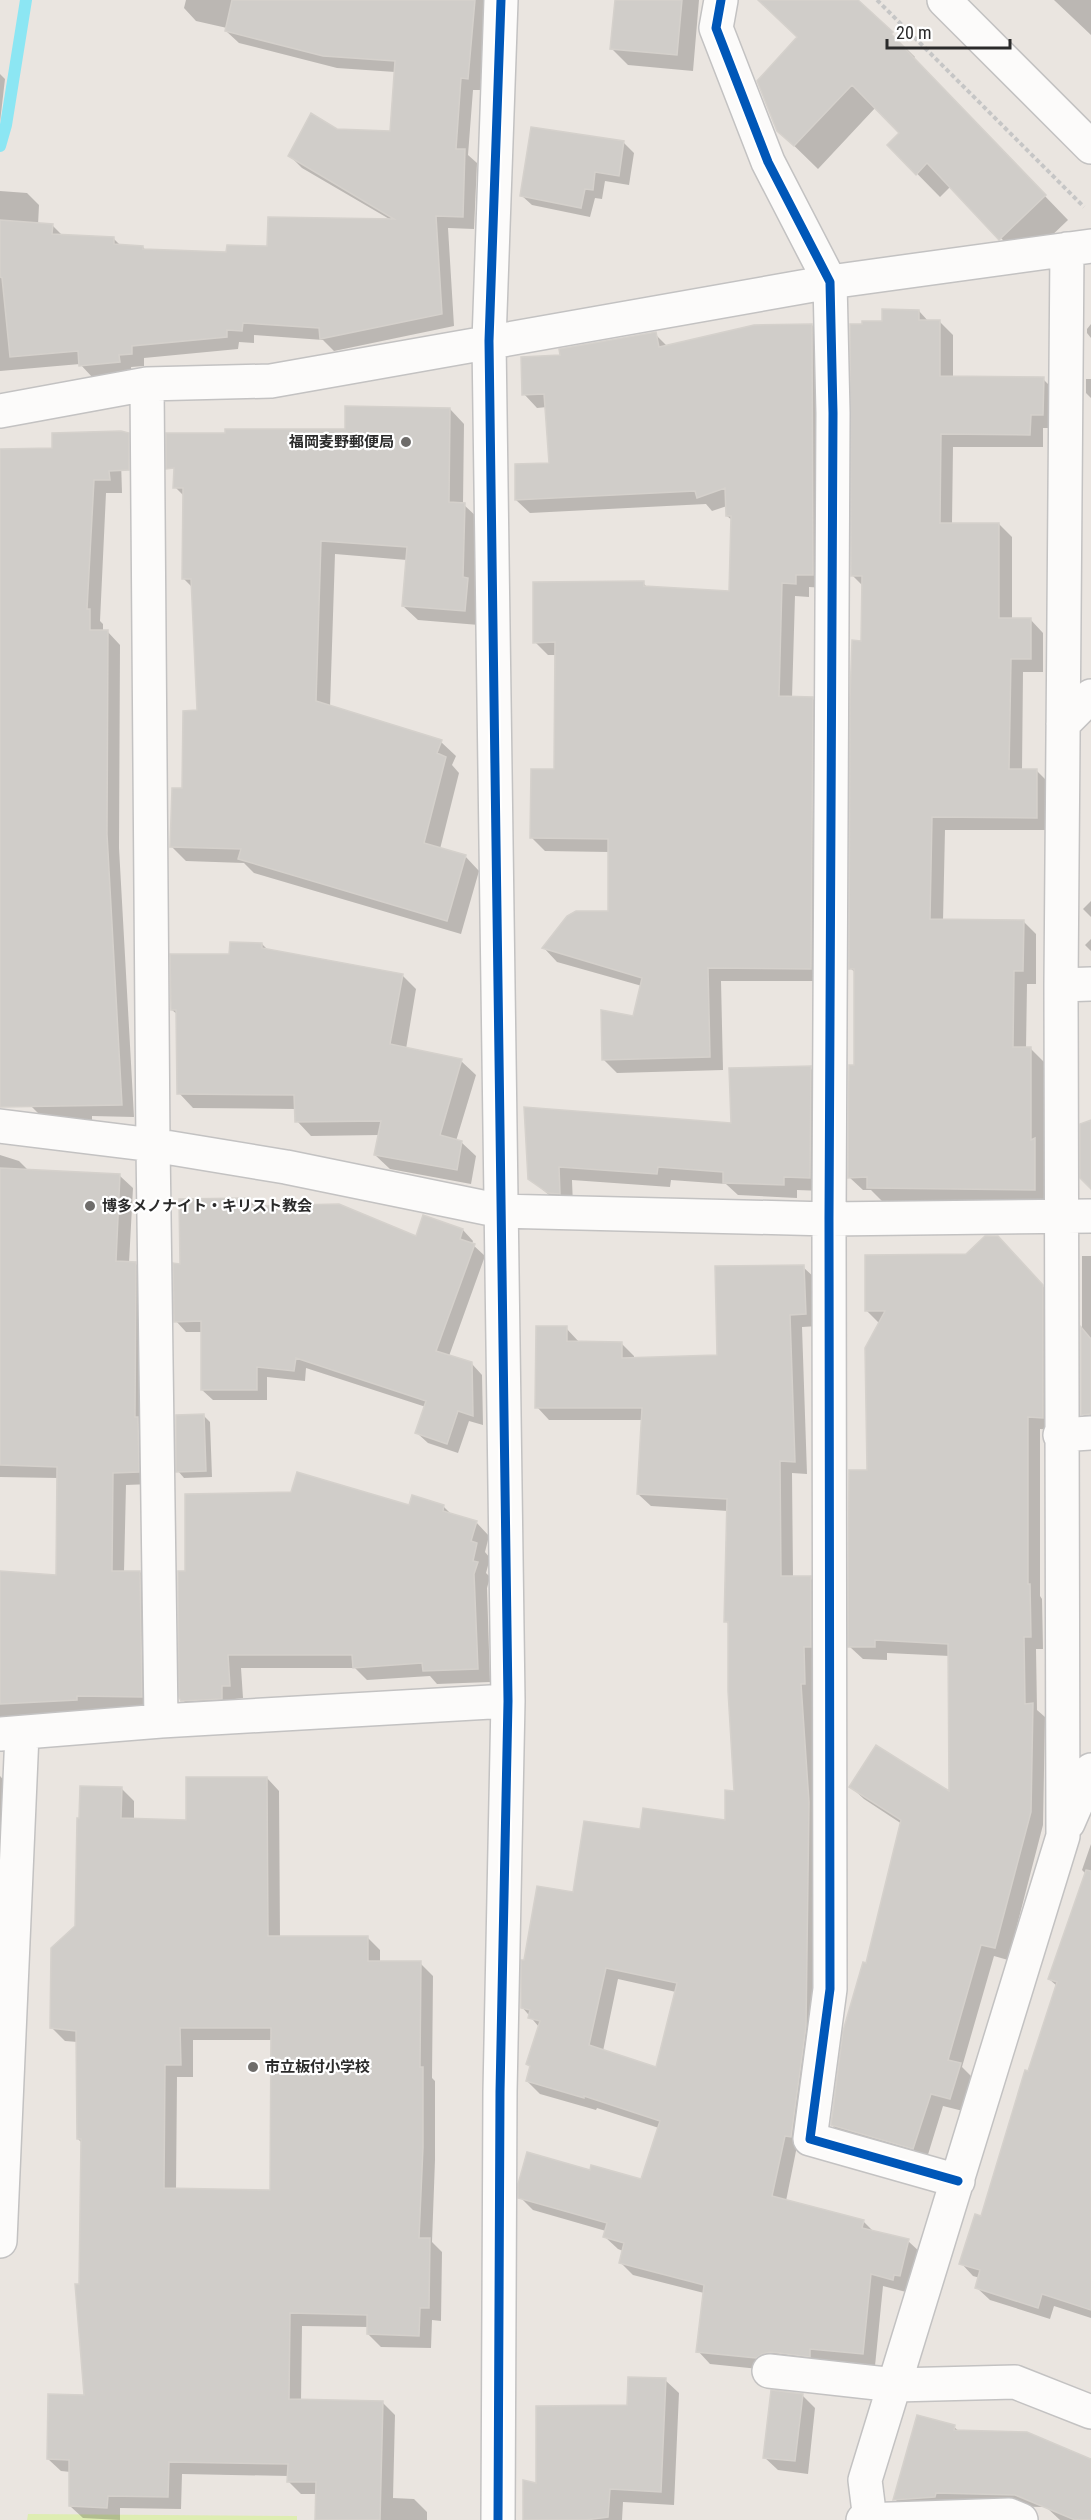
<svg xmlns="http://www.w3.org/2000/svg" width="1091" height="2520" font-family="'Roboto Condensed','Noto Sans JP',sans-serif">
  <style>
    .pitch { fill: #deedb2 }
    .shadow { fill: #0003; fill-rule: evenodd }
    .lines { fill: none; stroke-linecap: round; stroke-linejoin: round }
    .stream { stroke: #8ce6f3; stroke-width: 12 }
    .building { fill: #d0cdc9; stroke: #d5d1cc; stroke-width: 1.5; fill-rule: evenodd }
    .minor-casing { stroke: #c3c2c2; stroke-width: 36 }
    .tertiary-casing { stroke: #c3c2c2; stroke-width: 36 }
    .path { stroke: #c6c6c6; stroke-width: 4; stroke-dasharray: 4.5 3; stroke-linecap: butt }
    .minor { stroke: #fcfbfa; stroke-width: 33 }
    .tertiary { stroke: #fcfbfa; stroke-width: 33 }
    .cycleway-casing { stroke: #fff; stroke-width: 13 }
    .cycleway { stroke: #0057b8; stroke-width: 9 }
    .poi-dot { fill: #6e6c6a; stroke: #fff; stroke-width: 2 }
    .labels { text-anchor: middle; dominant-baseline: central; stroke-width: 4.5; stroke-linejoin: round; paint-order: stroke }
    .poi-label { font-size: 15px; font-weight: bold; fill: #2b2b2b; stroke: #fff; text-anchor: start }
  </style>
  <rect width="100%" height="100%" fill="#eae5e0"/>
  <path class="pitch" d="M 28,2514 L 297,2516 L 297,2520 L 27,2520 Z"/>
  <path class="shadow" d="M 186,0 L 488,0 L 480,90 L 473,90 L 468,155 L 477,163 L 474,229 L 448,228 L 454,326 L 334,351 L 323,340 L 254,335 L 254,343 L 239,342 L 238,349 L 144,358 L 144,366 L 131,367 L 132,374 L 93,378 L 80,364 L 0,371 L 0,191 L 27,193 L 39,205 L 38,225 L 53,226 L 63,236 L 113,238 L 121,246 L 143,247 L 146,251 L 228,254 L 269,248 L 391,220 L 302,168 L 290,156 L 337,131 L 392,133 L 395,72 L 337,68 L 239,43 L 226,31 L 227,28 L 196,21 L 184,8 Z
    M 616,0 L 699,0 L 693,71 L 628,65 L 612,49 Z
    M 760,0 L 824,0 L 867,10 L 915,57 L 913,59 L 1068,220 L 1024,262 L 951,186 L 940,197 L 889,145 L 901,133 L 876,107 L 818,169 L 778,130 L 799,38 Z
    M 1054,0 L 1091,0 L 1091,35 Z
    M 0,74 L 5,79 L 0,122 Z
    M 624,143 L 634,153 L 629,185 L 605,181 L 602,199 L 595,198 L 590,217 L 532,205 L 521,195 Z
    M 919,311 L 929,322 L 940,322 L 953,335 L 953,378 L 1043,379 L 1056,392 L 1056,428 L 1043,428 L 1043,447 L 953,447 L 952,524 L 999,524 L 1012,537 L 1012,619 L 1030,619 L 1043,633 L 1043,672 L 1023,672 L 1022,771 L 1037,771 L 1050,784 L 1050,830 L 945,830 L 943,921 L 1023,921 L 1036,934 L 1036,984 L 1027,984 L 1026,1049 L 1031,1049 L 1044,1062 L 1044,1148 L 1048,1153 L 1048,1203 L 882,1201 L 871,1190 L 863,1190 L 849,1177 L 856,1067 L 856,973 L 850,968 L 863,586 L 852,575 L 884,322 Z
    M 1091,324 L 1091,338 L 1087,333 L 1087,329 Z
    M 812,325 L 825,339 L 826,588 L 809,587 L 809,597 L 795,596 L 792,698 L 812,698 L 826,712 L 824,981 L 721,981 L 723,1070 L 617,1073 L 603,1059 L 634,1018 L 642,986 L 557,962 L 544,948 L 610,913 L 609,852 L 545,851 L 531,837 L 555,771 L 556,655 L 548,655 L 535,642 L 643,583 L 648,588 L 730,592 L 733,521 L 727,516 L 727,506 L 712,511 L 706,504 L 530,513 L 516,500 L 550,465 L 547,407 L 537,408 L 524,394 L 562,356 L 655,334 L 668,347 Z
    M 1086,379 L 1091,379 L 1091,398 L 1086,393 Z
    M 450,409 L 464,424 L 463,504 L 479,519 L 479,625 L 418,620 L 403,606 L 407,560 L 335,554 L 330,707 L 441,742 L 456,756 L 452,765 L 459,773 L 440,849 L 465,856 L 479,871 L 461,934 L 254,873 L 244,863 L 186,861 L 172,847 L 198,712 L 193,588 L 183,578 L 184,496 L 175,487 L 346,431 Z
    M 0,450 L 121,461 L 122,493 L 106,493 L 100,621 L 103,624 L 103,631 L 107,631 L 120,645 L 119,848 L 134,1117 L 92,1116 L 92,1120 L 45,1120 L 31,1106 L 0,1102 Z
    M 1091,901 L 1091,917 L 1083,909 Z
    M 1091,939 L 1091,951 L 1085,945 Z
    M 262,944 L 268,950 L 402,975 L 416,989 L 406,1049 L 461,1061 L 476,1075 L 456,1141 L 461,1142 L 476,1156 L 471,1184 L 390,1169 L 375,1155 L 379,1135 L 311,1136 L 297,1121 L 296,1109 L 193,1108 L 179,1093 L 178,1015 L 172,1010 L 231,955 Z
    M 810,1068 L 824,1081 L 823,1191 L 797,1190 L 797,1198 L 738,1195 L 726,1184 L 671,1180 L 670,1187 L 572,1180 L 573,1206 L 562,1206 L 529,1178 L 526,1109 L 733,1125 Z
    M 0,1155 L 19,1161 L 29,1171 L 120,1176 L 133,1188 L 129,1263 L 135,1263 L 148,1276 L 151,1484 L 126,1485 L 124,1572 L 140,1572 L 152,1585 L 154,1709 L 89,1709 L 89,1719 L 0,1733 L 0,1573 L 57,1577 L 58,1478 L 0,1477 Z
    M 248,1199 L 257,1208 L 417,1238 L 463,1230 L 473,1241 L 472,1244 L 485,1256 L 449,1356 L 472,1364 L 482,1375 L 483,1425 L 469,1421 L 458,1453 L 428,1443 L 417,1433 L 426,1407 L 306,1368 L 305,1381 L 267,1377 L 267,1400 L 213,1400 L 202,1390 L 203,1332 L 186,1332 L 176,1321 L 181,1265 Z
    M 1082,1256 L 1091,1256 L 1091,1423 L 1082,1414 Z
    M 803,1267 L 816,1279 L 818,1326 L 802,1327 L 807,1474 L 792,1473 L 793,1577 L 810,1578 L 823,1591 L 818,2041 L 786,2201 L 863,2221 L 874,2232 L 908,2241 L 921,2253 L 912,2288 L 907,2286 L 906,2292 L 883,2286 L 875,2366 L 823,2361 L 769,2370 L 710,2364 L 698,2351 L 704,2293 L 633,2275 L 620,2262 L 623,2251 L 618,2249 L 605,2237 L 606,2231 L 533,2210 L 520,2197 L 591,2172 L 642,2180 L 659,2128 L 597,2108 L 596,2110 L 540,2094 L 527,2081 L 539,2027 L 522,2007 L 525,1962 L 574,1894 L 641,1831 L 726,1822 L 735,1792 L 729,1625 L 726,1621 L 728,1511 L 651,1506 L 638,1494 L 643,1420 L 549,1420 L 537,1407 L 566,1328 L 579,1342 L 621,1343 L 634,1356 L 634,1359 L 719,1356 ZM 618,1979 L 676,1992 L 657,2069 L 603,2051 Z
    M 1027,1268 L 1055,1300 L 1055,1430 L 1040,1429 L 1040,1596 L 1042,1599 L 1043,1649 L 1036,1649 L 1037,1710 L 1045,1717 L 1043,1825 L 1008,1960 L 994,1956 L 962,2067 L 973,2078 L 963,2111 L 943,2106 L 926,2161 L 845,2138 L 832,2125 L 867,1965 L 902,1824 L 864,1799 L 851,1787 L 950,1793 L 950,1656 L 887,1653 L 887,1660 L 863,1659 L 850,1647 L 868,1471 L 880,1324 L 867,1311 Z
    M 203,1415 L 210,1422 L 212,1477 L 184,1478 L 178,1471 Z
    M 443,1506 L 453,1516 L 476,1522 L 489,1536 L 485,1552 L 490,1558 L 486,1573 L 490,1577 L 487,1588 L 490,1682 L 437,1684 L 430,1676 L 367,1680 L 355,1668 L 241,1668 L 243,1698 L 235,1699 L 235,1711 L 196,1714 L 183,1700 L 187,1572 L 410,1507 Z
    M 0,1776 L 9,1786 L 7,1838 L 0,1838 Z
    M 267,1778 L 279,1791 L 280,1938 L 367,1937 L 380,1950 L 380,1962 L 420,1963 L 433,1976 L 432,2078 L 435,2081 L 435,2160 L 432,2242 L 442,2252 L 441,2321 L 432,2320 L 431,2348 L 381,2347 L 368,2334 L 369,2327 L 302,2326 L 301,2401 L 382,2402 L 395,2415 L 393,2498 L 414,2499 L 427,2512 L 427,2520 L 317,2520 L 318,2494 L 301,2494 L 288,2481 L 289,2476 L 182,2474 L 181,2509 L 120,2508 L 120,2520 L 83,2518 L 70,2506 L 71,2472 L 61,2471 L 48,2459 L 86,2396 L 82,2143 L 78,2139 L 78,2042 L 65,2041 L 52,2028 L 76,1926 L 121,1788 L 134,1801 L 134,1820 L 188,1821 ZM 193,2040 L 273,2040 L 272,2192 L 176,2190 L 177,2077 L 193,2077 Z
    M 1091,1844 L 1091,2318 L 1054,2306 L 1050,2319 L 990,2300 L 977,2288 L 980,2278 L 973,2276 L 961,2263 L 982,2217 L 1057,1986 L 1049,1979 L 1086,1874 L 1082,1870 Z
    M 665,2380 L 679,2393 L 674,2505 L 623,2502 L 622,2520 L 525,2520 L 538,2485 L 629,2407 Z
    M 802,2395 L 815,2408 L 808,2474 L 778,2470 L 764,2457 Z
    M 954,2427 L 960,2432 L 1091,2460 L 1091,2520 L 1060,2520 L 1046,2507 L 948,2505 L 907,2512 L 895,2499 Z"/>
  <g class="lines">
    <path class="stream" d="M 0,146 L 6,125 L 26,0"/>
  </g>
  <path class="building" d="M 232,0 L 475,0 L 468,79 L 461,78 L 456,149 L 465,149 L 463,217 L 436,216 L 442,314 L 320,339 L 319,328 L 243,323 L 242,331 L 227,330 L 227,337 L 132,346 L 132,354 L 119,355 L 120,362 L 79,366 L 78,351 L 10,357 L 2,278 L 0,277 L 0,220 L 53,224 L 52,234 L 114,237 L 114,244 L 143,246 L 143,249 L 226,252 L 227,245 L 267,246 L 268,217 L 394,219 L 288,156 L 311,113 L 337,129 L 390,131 L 395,61 L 323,56 L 225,31 Z
    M 615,0 L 682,0 L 677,55 L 610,49 Z
    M 758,0 L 858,0 L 893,32 L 891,34 L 1046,195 L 999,240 L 927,163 L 916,175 L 887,145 L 899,133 L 852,85 L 794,146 L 777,131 L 757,81 L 797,37 Z
    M 531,127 L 624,141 L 619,176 L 595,172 L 593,190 L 585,189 L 581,208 L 520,196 Z
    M 882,309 L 919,310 L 919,320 L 940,320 L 940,376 L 1044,377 L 1043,415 L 1031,415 L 1030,435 L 941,434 L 940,523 L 999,523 L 999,618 L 1031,618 L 1031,659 L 1011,659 L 1009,769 L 1037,769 L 1037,818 L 932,817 L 930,919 L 1024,920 L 1023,971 L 1014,971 L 1013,1047 L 1031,1047 L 1031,1140 L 1035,1138 L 1035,1190 L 867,1188 L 867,1177 L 848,1178 L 849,1065 L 854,1065 L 854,969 L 849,969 L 850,698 L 852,640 L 861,641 L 862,576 L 851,576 L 850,324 L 862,324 L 862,321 L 882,321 Z
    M 812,324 L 813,575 L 796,575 L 796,584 L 782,583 L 779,696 L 813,697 L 811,969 L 708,968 L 710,1057 L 602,1060 L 601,1010 L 633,1016 L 642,978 L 542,948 L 567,916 L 576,911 L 608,911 L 608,839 L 530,838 L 531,769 L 554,769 L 555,642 L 533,643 L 533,582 L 644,581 L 644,586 L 729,591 L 731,516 L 726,516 L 725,488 L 697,498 L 695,491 L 515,500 L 515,464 L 549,463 L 544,394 L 522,395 L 521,357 L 560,355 L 559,349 L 656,332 L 659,347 L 754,325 Z
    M 345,406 L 450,408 L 449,502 L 465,503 L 463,577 L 468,578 L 465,611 L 402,606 L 407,547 L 321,541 L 316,701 L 442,740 L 437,753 L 446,757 L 424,843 L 466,855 L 447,921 L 238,859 L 241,849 L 170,847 L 172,788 L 182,788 L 183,711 L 197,710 L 191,579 L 182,579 L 183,488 L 173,488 L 174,468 L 166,469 L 166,433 L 225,433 L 225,429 L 345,429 Z
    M 121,431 L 129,433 L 129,470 L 109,471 L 110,480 L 94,480 L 87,609 L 90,609 L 90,630 L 108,630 L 107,834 L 122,1105 L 0,1107 L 0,449 L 52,448 L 52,433 Z
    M 230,942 L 262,943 L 262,948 L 403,974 L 390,1044 L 462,1059 L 440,1135 L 462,1141 L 457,1170 L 374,1155 L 381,1121 L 295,1122 L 294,1095 L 177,1094 L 176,1010 L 171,1010 L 170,954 L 229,954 Z
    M 811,1066 L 810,1178 L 784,1177 L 784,1185 L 723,1183 L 723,1172 L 658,1167 L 657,1174 L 559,1167 L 560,1194 L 548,1193 L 528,1179 L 524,1107 L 731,1123 L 729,1068 Z
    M 1091,1120 L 1091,1189 L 1080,1178 L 1080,1124 Z
    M 0,1168 L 120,1174 L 116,1261 L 136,1262 L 135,1417 L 138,1417 L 139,1472 L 113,1473 L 112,1571 L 140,1571 L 142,1697 L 77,1696 L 77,1700 L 0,1704 L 0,1571 L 56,1575 L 57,1467 L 0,1465 Z
    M 249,1198 L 249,1206 L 339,1204 L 416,1236 L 423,1215 L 463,1229 L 460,1239 L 475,1244 L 436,1351 L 472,1362 L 473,1416 L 458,1411 L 447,1444 L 415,1433 L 426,1401 L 296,1358 L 294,1371 L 257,1367 L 257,1390 L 201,1390 L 201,1321 L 174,1322 L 173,1263 L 180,1264 L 179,1199 Z
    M 985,1236 L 998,1236 L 1043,1285 L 1043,1418 L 1028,1417 L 1028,1584 L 1030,1584 L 1031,1637 L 1024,1637 L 1025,1704 L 1033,1703 L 1031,1812 L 995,1948 L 981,1945 L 948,2060 L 961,2063 L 950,2099 L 931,2094 L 913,2149 L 831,2125 L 843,2031 L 863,1962 L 866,1963 L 901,1820 L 849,1787 L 876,1745 L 949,1791 L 948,1644 L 875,1640 L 875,1647 L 848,1647 L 849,1470 L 867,1470 L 865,1348 L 885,1311 L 865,1311 L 865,1255 L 966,1254 Z
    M 804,1265 L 806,1314 L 790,1315 L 795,1462 L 780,1461 L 781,1576 L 811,1576 L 811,1647 L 804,1647 L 805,1684 L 801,1684 L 809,1802 L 806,2027 L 791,2137 L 785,2136 L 772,2196 L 864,2220 L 862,2228 L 909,2239 L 900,2276 L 894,2275 L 893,2280 L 871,2274 L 863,2354 L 810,2349 L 810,2357 L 770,2352 L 762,2354 L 756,2358 L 696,2352 L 704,2285 L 619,2263 L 624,2243 L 603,2237 L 607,2223 L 518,2198 L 518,2184 L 527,2152 L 590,2170 L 591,2165 L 641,2179 L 660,2121 L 584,2096 L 584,2098 L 526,2081 L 530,2066 L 526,2064 L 540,2021 L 528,2018 L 530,2010 L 521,2008 L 521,1960 L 524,1960 L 537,1886 L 573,1892 L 584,1821 L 640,1829 L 643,1808 L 725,1820 L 725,1790 L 734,1791 L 728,1691 L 728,1622 L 724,1622 L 727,1499 L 637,1494 L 642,1408 L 535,1408 L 536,1326 L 567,1326 L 567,1341 L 622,1342 L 622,1358 L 717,1355 L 715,1266 ZM 606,1968 L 677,1983 L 656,2067 L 589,2045 Z
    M 1081,1327 L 1091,1339 L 1091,1414 L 1081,1415 Z
    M 204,1414 L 206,1471 L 176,1472 L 176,1415 Z
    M 297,1472 L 409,1505 L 412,1495 L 444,1505 L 443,1511 L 477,1521 L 471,1541 L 477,1543 L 473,1561 L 478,1562 L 474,1574 L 478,1669 L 423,1671 L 422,1663 L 353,1668 L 352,1655 L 228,1655 L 230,1686 L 222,1686 L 222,1699 L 181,1701 L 179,1697 L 178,1571 L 185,1571 L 185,1494 L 291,1492 Z
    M 186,1777 L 267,1777 L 268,1936 L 368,1936 L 368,1961 L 421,1961 L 420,2067 L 423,2067 L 423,2147 L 419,2238 L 430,2238 L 429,2308 L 420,2308 L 419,2336 L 367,2334 L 367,2315 L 290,2313 L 289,2399 L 383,2401 L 380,2520 L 315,2520 L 316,2482 L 287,2482 L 288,2464 L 169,2462 L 168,2497 L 108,2496 L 107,2508 L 69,2506 L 69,2460 L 47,2459 L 48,2394 L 84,2395 L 75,2284 L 79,2284 L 81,2139 L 77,2139 L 76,2031 L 50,2028 L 51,1948 L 75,1926 L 77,1818 L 79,1818 L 80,1786 L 122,1787 L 121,1818 L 186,1820 ZM 180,2028 L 271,2028 L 270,2190 L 164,2188 L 165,2065 L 181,2065 Z
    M 1086,1870 L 1091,1871 L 1091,2310 L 1042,2294 L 1038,2308 L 975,2288 L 980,2270 L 959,2264 L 975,2214 L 981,2216 L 1025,2070 L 1028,2071 L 1057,1982 L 1048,1979 Z
    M 628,2377 L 666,2378 L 661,2492 L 610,2489 L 608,2517 L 586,2520 L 523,2520 L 523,2480 L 536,2483 L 536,2406 L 627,2405 Z
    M 771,2390 L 803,2394 L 795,2461 L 763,2458 Z
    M 917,2415 L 955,2425 L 954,2430 L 1027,2432 L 1091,2459 L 1091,2520 L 1075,2520 L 1015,2495 L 936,2493 L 935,2497 L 893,2500 Z"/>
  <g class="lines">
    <defs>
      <path id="minor" d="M 721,0 L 716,28 L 768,162 L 830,282 L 833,413 L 829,1219 L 830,1989 L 810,2139 L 958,2181
        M 147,384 L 153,1145 L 161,1721
        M 0,411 L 147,384 L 271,381 L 830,282 L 1091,246
        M 1063,724 L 1091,696
        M 1061,985 L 1091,984
        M 0,1126 L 153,1145 L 286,1167 L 501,1211 L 829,1219 L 1091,1216
        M 1060,1435 L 1091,1433
        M 0,1734 L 161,1721 L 508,1701
        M 1068,1823 L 1091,1770
        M 0,2241 L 22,1734
        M 769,2371 L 895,2385 L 1015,2382 L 1091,2412
        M 498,2520 L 500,2092 L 508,1701 L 489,341 L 501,0
        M 863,2520 L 1009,2515 L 1021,2520
        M 870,2520 L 865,2480 L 1063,1836 L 1061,985 L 1067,249"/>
      <path id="tertiary" d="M 944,0 L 1091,147"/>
    </defs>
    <use href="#minor" class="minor-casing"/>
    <use href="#tertiary" class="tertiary-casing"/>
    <path class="path" d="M 877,0 L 1084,207"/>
    <use href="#minor" class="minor"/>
    <use href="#tertiary" class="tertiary"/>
    <defs>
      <path id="cycleway" d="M 721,0 L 716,28 L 768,162 L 830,282 L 833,413 L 829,1219 L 830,1989 L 810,2139 L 958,2181
        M 498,2520 L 500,2092 L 508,1701 L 489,341 L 501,0"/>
    </defs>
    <use href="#cycleway" class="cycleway-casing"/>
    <use href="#cycleway" class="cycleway"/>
  </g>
  <g class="poi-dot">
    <circle cx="406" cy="442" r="6"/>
    <circle cx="90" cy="1206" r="6"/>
    <circle cx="253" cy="2067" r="6"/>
  </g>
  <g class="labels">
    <g class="poi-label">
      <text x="394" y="442" text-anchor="end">福岡麦野郵便局</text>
      <text x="102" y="1206">博多メノナイト・キリスト教会</text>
      <text x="265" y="2067">市立板付小学校</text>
    </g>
  </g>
  <path d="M887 39v9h123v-9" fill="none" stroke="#2b2b2b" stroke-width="3"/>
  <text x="896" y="39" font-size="18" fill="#2b2b2b" stroke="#ffffff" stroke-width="4.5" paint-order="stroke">20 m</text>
</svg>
